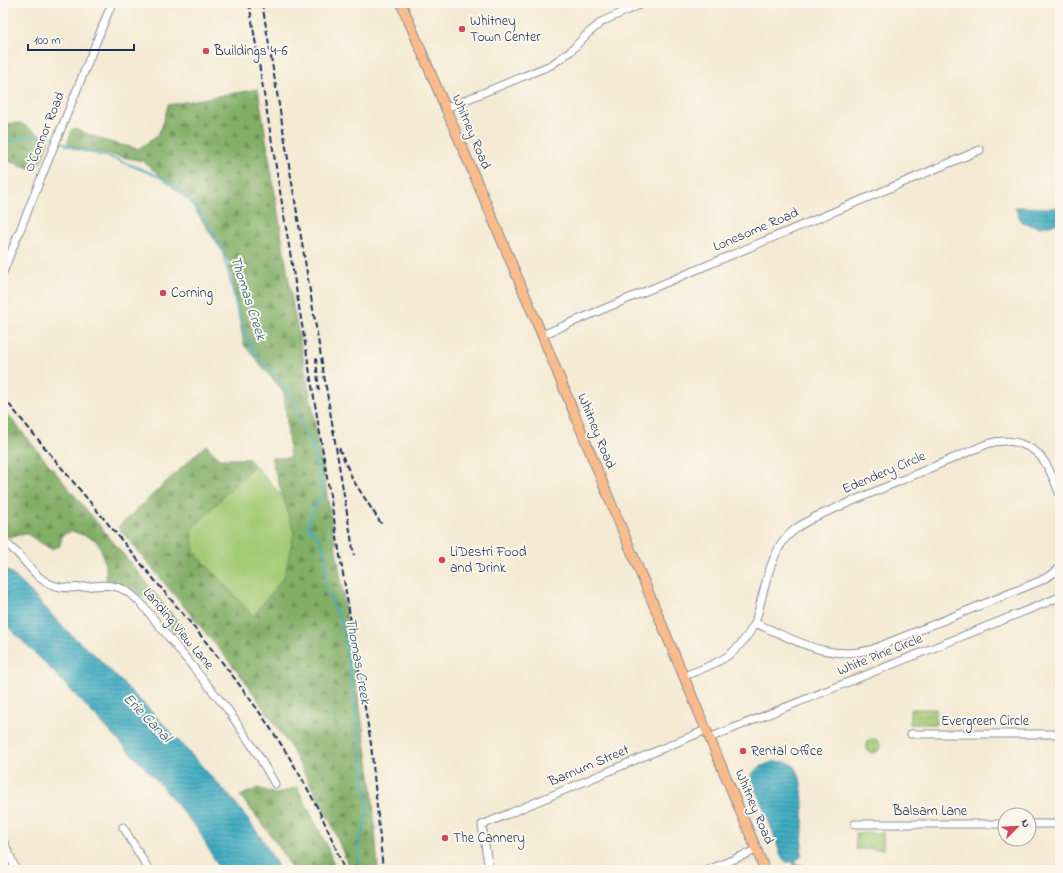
<svg xmlns="http://www.w3.org/2000/svg" width="1063" height="873" font-family="'Indie Flower',sans-serif">
  <style>
    .grass { fill: url(#grass-tufts); stroke: #5f7c6a }
    .forest { fill: url(#forest-firs); stroke: #4e6e62 }
    .park { fill: url(#park-crowns); stroke: #5f7c6a }
    .garden { fill: #a3ca75; stroke: #5f7c6a }
    .water { fill: url(#water-rules); stroke: #2e6e90 }
    .lines { fill: none; stroke-linecap: round; stroke-linejoin: round }
    .stream { stroke: #41acc1; stroke-width: 2 }
    .minor-casing { stroke: #888c98; stroke-width: 9 }
    .major-casing { stroke: #888c98; stroke-width: 11 }
    .minor { stroke: #fff; stroke-width: 7 }
    .major { stroke: #f9bc8a; stroke-width: 9 }
    .rail { stroke: #1b2f5e; stroke-width: 2; stroke-dasharray: 6 3; stroke-linecap: butt }
    .poi-dot { fill: #d1495b; stroke: #fbf7ec; stroke-width: 1.5 }
    .labels { text-anchor: middle; dominant-baseline: central; stroke-width: 4; stroke-linejoin: round; paint-order: stroke }
    .poi-label { font-size: 14px; fill: #1b2f5e; stroke: #fbf7ec; text-anchor: start }
    .street-label { font-size: 14px; fill: #1b2f5e; stroke: #fbf7ec }
    .water-label { font-size: 15px; font-style: italic; fill: #285b81; stroke: #fbf7ec }
  </style>
  <defs>
    <pattern id="grass-tufts" width="24" height="20" patternUnits="userSpaceOnUse"><rect width="24" height="20" fill="#a3ca75"/><path d="M3 7l-1-3M5 7V3M7 7l1-3M15 17l-1-3M17 17v-4M19 17l1-3" fill="none" stroke="#84a463"/></pattern>
    <pattern id="forest-firs" width="22" height="20" patternUnits="userSpaceOnUse"><rect width="22" height="20" fill="#82ae66"/><path d="M5 1l3.5 6h-7zM16 11l3.5 6h-7z" fill="#6a8e57"/></pattern>
    <pattern id="park-crowns" width="20" height="18" patternUnits="userSpaceOnUse"><rect width="20" height="18" fill="#a3ca75"/><path d="M2 6a3 3 0 1 1 6 0M12 15a3 3 0 1 1 6 0" fill="none" stroke="#84a463"/></pattern>
    <pattern id="water-rules" width="6" height="5" patternUnits="userSpaceOnUse"><rect width="6" height="5" fill="#41acc1"/><path d="M0 2.5h6" fill="none" stroke="#368ca0"/></pattern>
  </defs>
  <rect width="100%" height="100%" fill="#fbf7ec"/>
  <filter id="ink" filterUnits="userSpaceOnUse"><feTurbulence type="fractalNoise" baseFrequency=".025" numOctaves="2"/><feDisplacementMap in="SourceGraphic" scale="8" xChannelSelector="R" yChannelSelector="G"/><feConvolveMatrix kernelMatrix="1 2 1 2 8 2 1 2 1" color-interpolation-filters="sRGB"/></filter>
  <filter id="wash" filterUnits="userSpaceOnUse"><feTurbulence type="fractalNoise" baseFrequency=".012" numOctaves="4" result="noise"/><feDisplacementMap in="SourceGraphic" scale="16" xChannelSelector="R" yChannelSelector="G"/><feGaussianBlur stdDeviation="0.9" result="paint"/><feColorMatrix in="noise" values="0 0 0 0 0 0 0 0 0 0 0 0 0 0 0 0 0 1.4 0 .05"/><feComposite in="paint" operator="in"/></filter>
  <g filter="url(#wash)">
    <rect width="100%" height="100%" fill="#f4ead3"/>
    <path class="grass" d="M 910,709 L 936,709 L 936,724 L 910,724 Z
      M 856,833 L 883,833 L 883,849 L 856,849 Z"/>
    <path class="forest" d="M 258,89 L 292,300 L 312,405 L 340,573 L 372,788 L 378,870 L 350,870 L 331,823 L 291,748 L 243,678 L 118,527 L 206,445 L 219,459 L 249,459 L 254,465 L 191,530 L 294,533 L 271,458 L 290,458 L 284,392 L 244,345 L 230,263 L 190,202 L 143,161 L 66,146 L 73,128 L 106,141 L 138,149 L 156,137 L 162,127 L 168,105 Z
      M 20,123 L 49,140 L 42,159 L 35,170 L 3,159 L 3,124 Z
      M 3,409 L 137,571 L 185,631 L 176,634 L 152,601 L 126,587 L 106,579 L 106,568 L 100,546 L 94,539 L 72,531 L 62,535 L 60,546 L 51,549 L 27,534 L 7,537 L 3,534 Z
      M 297,787 L 326,844 L 336,870 L 292,870 C 279,843 259,820 240,796 L 258,788 L 276,794 Z"/>
    <path class="park" d="M866 746a7 7 0 1 1 14 0a7 7 0 1 1-14 0Z"/>
    <path class="garden" d="M 254,465 L 283,497 L 294,533 L 284,577 L 253,616 L 194,551 L 191,530 Z"/>
    <path class="water" d="M 1015,207 L 1060,208 L 1060,223 L 1039,227 L 1022,223 Z
      M 3,566 C 11,573 20,581 28,589 C 49,611 69,636 94,654 L 153,713 L 234,801 L 261,837 L 280,870 L 220,870 L 199,831 L 159,783 L 44,662 L 3,622 Z
      M 773,762 C 780,762 788,761 794,766 C 807,778 803,839 801,857 L 795,861 L 797,865 L 803,865 L 807,870 L 789,870 L 794,866 L 792,862 L 786,862 L 781,857 C 776,840 770,823 763,807 C 759,796 752,787 751,775 C 757,767 764,765 773,762 Z"/>
    <g class="lines">
      <path class="stream" d="M 59,141 L 76,149 L 113,158 L 160,177 L 181,191 L 203,216 L 220,244 L 228,269 L 237,310 L 244,330 L 255,354 L 274,372 L 292,398 L 305,433 L 314,448 L 319,479 L 323,493 L 309,518 L 309,529 L 318,537 L 324,548 L 326,560 L 326,587 L 334,608 L 341,619 L 351,675 L 368,810 L 358,849 L 360,870
        M 3,143 C 22,139 35,130 55,139"/>
    </g>
  </g>
  <g filter="url(#ink)">
    <g class="lines">
      <defs>
        <path id="minor" d="M 446,108 L 551,65 L 571,51 L 586,35 L 603,21 L 644,3
          M 3,272 L 112,3
          M 542,335 L 980,150
          M 1060,495 C 1056,485 1052,474 1046,464 C 1034,443 1008,437 987,444 L 815,517 C 804,523 793,529 785,539 C 768,560 763,597 755,623 C 796,640 828,662 873,649 L 1040,581 L 1054,573 L 1060,567
          M 3,540 C 8,545 14,550 19,555 C 29,566 38,580 53,585 C 74,593 96,581 117,587 C 126,589 133,596 140,602 L 228,710 L 257,753 L 275,784
          M 684,676 C 718,663 737,657 755,623
          M 911,734 L 1060,734
          M 709,738 L 1060,597
          M 855,824 L 1005,824
          M 1029,824 L 1060,824
          M 123,827 L 149,870
          M 3,840 L 16,870
          M 489,870 L 482,825 L 706,730
          M 708,870 L 756,850"/>
        <path id="major" d="M 401,3 L 542,335 L 611,503 L 765,870"/>
      </defs>
      <use href="#minor" class="minor-casing"/>
      <use href="#major" class="major-casing"/>
      <use href="#minor" class="minor"/>
      <use href="#major" class="major"/>
      <path class="rail" d="M 249,3 L 371,744 L 383,870
        M 262,3 L 354,555
        M 316,358 L 319,394
        M 3,397 C 54,459 106,521 157,583 C 231,671 305,760 344,870
        M 339,448 L 353,480 L 382,525"/>
    </g>
  </g>
  <g class="poi-dot">
    <circle cx="462" cy="29" r="4"/>
    <circle cx="206" cy="51" r="4"/>
    <circle cx="163" cy="293" r="4"/>
    <circle cx="442" cy="560" r="4"/>
    <circle cx="743" cy="751" r="4"/>
    <circle cx="445" cy="838" r="4"/>
  </g>
  <g class="labels">
    <g class="poi-label">
      <text x="470" y="21">Whitney<tspan x="470" dy="16">Town Center</tspan></text>
      <text x="214" y="51">Buildings 4-6</text>
      <text x="171" y="293">Corning</text>
      <text x="450" y="552">LiDestri Food<tspan x="450" dy="16">and Drink</tspan></text>
      <text x="751" y="751">Rental Office</text>
      <text x="453" y="838">The Cannery</text>
    </g>
    <g class="street-label">
      <text transform="translate(45 132) rotate(-68)">O'Connor Road</text>
      <text transform="translate(471 132) rotate(67)">Whitney Road</text>
      <text transform="translate(756 230) rotate(-23)">Lonesome Road</text>
      <text transform="translate(596 431) rotate(68)">Whitney Road</text>
      <text transform="translate(884 473) rotate(-23)">Edendery Circle</text>
      <text transform="translate(178 629) rotate(50)">Landing View Lane</text>
      <text transform="translate(880 655) rotate(-22)">White Pine Circle</text>
      <text x="985" y="721">Evergreen Circle</text>
      <text transform="translate(589 766) rotate(-23)">Barnum Street</text>
      <text transform="translate(754 807) rotate(67)">Whitney Road</text>
      <text x="930" y="811">Balsam Lane</text>
    </g>
    <g class="water-label">
      <text transform="translate(248 298) rotate(72)">Thomas Creek</text>
      <text transform="translate(358 661) rotate(80)">Thomas Creek</text>
      <text transform="translate(147 718) rotate(46)">Erie Canal</text>
    </g>
  </g>
  <rect width="1063" height="873" fill="none" stroke="#fbf7ec" stroke-width="16"/>
  <g transform="translate(1017 827) rotate(66)"><circle r="19" fill="#fbf7ec" stroke="#a1a7b3"/>
  <path d="M0-3L7 15L0 10L-7 15Z" fill="#d1495b"/>
  <text y="-6" font-size="11" font-weight="bold" text-anchor="middle" fill="#1b2f5e">N</text>
  </g>
  <path d="M28 44v6h106v-6" fill="none" stroke="#1b2f5e" stroke-width="2"/>
  <text x="34" y="44" font-size="12" fill="#1b2f5e" stroke="#fbf7ec" stroke-width="3" paint-order="stroke">100 m</text>
</svg>
